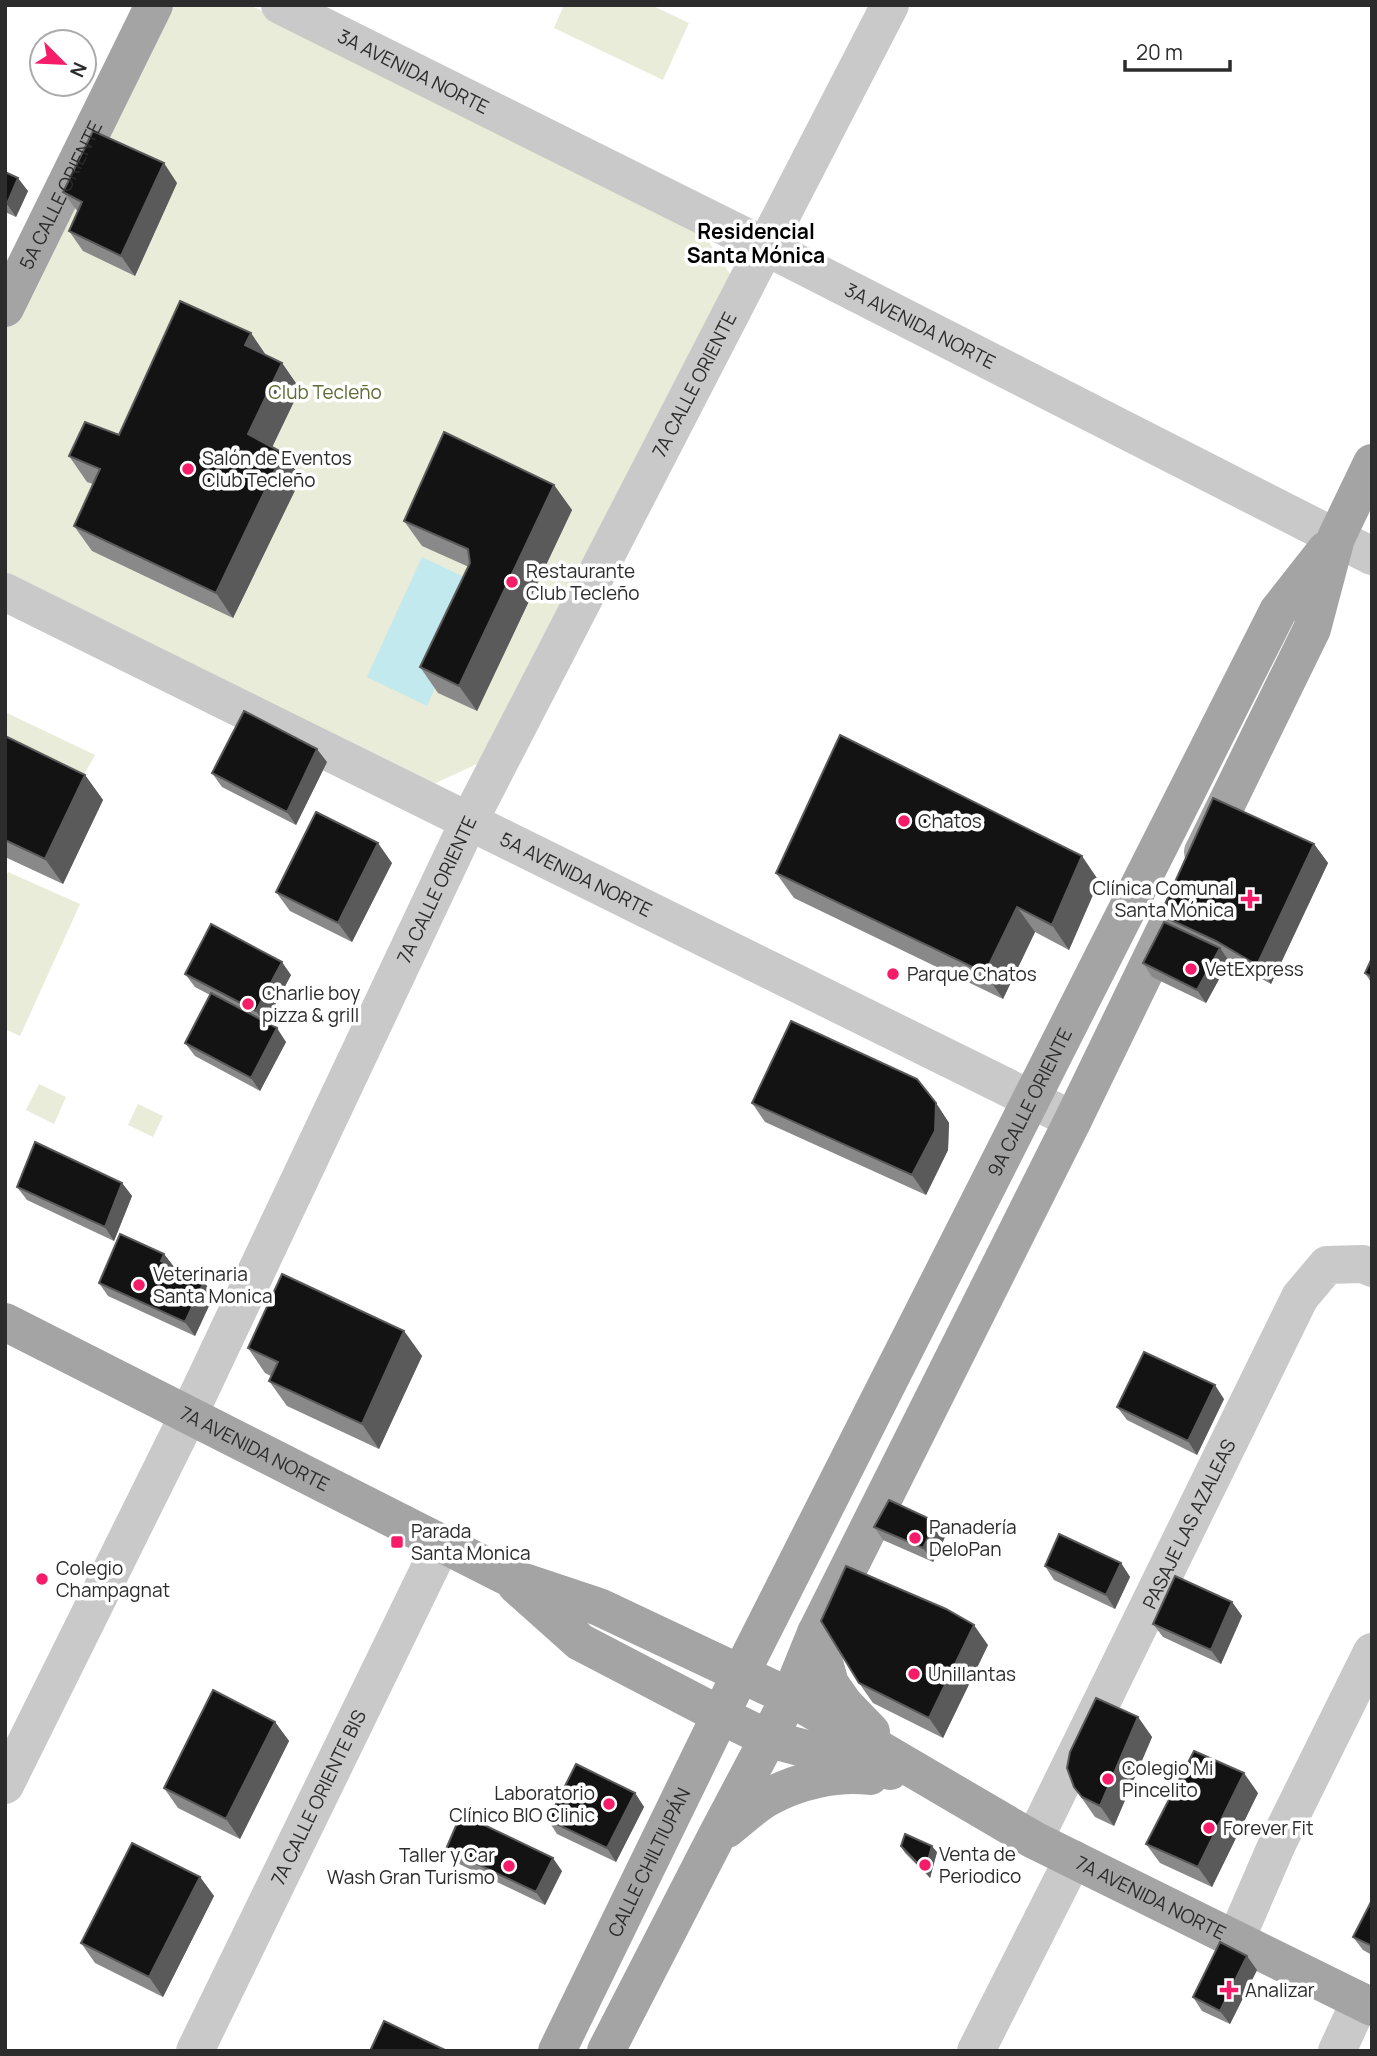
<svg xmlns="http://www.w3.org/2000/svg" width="1377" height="2056" font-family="Manrope,sans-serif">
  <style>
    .green { fill: #e8ecd8 }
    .water { fill: #c2e9ee }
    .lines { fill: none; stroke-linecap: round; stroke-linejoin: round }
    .minor { stroke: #c9c9c9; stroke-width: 38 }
    .major { stroke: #a4a4a4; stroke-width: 38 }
    .wall { fill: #898989 }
    .shaded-wall { fill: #5a5a5a }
    .building { fill: #131313; stroke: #5a5a5a; stroke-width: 2 }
    .poi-dot { fill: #f61c6a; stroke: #fff; stroke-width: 2.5 }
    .labels { text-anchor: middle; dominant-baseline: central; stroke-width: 7; stroke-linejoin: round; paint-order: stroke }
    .street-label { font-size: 19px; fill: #2c2c2c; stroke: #fff }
    .park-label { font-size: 19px; fill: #5e6c36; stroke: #fff }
    .poi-label { font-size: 19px; fill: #2c2c2c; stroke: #fff; text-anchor: start }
    .neighbourhood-label { font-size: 21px; font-weight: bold; fill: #000; stroke: #fff }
  </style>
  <rect width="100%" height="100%" fill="#fff"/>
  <path class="green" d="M 160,5 L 250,5 L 705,236 L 734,280 L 492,757 L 425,788 L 5,580 L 5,330 Z
    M 564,5 L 651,5 L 689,23 L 663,80 L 554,28 Z
    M 5,712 L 95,755 L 77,787 L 5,753 Z
    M 8,872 L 80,904 L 20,1036 L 5,1029 L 5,878 Z
    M 39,1084 L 66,1097 L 54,1124 L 26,1110 Z
    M 138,1104 L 163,1116 L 153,1137 L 128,1125 Z"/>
  <path class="water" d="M 422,557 L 481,585 L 427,706 L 367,677 Z"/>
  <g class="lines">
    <g class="minor">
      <path id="s1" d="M 280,5 L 766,247 L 1372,556"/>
      <path id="s2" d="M 5,592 L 1073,1120"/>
      <path id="s3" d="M 5,1785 L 189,1414 L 469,821 L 890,5"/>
      <path id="s4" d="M 1034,1840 L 1300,1297 L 1327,1265 L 1363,1264 L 1372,1268"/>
      <path d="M 1236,1939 L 1278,1842 L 1372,1652"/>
      <path id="s5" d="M 195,2051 L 442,1543"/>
      <path d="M 976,2051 L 1073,1859"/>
      <path d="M 1337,2051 L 1360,2001"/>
    </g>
    <g class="major">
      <path id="s6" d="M 5,308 L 154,5"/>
      <path d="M 1203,852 L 1312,629 L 1336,538 L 1372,463"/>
      <path id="s7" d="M 5,1322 L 506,1576 L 599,1607 L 790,1697 L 1034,1840 L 1372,2007"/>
      <path d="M 516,1585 L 580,1642 L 720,1715 L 769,1739 L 890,1771"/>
      <path d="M 816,1633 L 830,1684 L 844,1704 L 871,1732"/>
      <path d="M 727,1829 C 740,1819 753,1806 767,1798 C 797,1781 836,1772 870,1776"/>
      <path id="s8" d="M 557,2051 L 740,1675 L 1278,611 L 1326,550"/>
      <path d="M 606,2051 L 715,1839 L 790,1697 L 816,1633 L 1073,1120 L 1169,922"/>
    </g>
  </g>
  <path class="wall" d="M 5,172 L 28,191 L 16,217 L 5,212 Z
    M 177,183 L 135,276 L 83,251 L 69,231 L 78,212 L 63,192 Z
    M 266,355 L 282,363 L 300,389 L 272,447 L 283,453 L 301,478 L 233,618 L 92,551 L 74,526 L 93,484 L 87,482 L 69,456 L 119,435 Z
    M 554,485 L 572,510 L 477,711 L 438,693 L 420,667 L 469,567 L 422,546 L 404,521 Z
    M 5,736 L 85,775 L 103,800 L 63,884 L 5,857 Z
    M 327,762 L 296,825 L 222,787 L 212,773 Z
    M 1314,844 L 1328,863 L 1271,984 L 1229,961 L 1206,1003 L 1152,977 L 1143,963 L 1164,922 L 1160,915 Z
    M 392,863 L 352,942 L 290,911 L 276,892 Z
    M 776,873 L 1099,881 L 1069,950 L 1035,932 L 1003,999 L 794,898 Z
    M 1372,958 L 1372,984 L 1365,973 Z
    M 185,974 L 291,975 L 266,1023 L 286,1042 L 260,1091 L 195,1056 L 185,1043 L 210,995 L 195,987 Z
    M 752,1103 L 936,1103 L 949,1123 L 948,1150 L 926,1195 L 765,1122 Z
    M 122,1183 L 132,1196 L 114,1241 L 27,1200 L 17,1187 Z
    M 164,1254 L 174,1267 L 214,1295 L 195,1336 L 108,1296 L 99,1283 Z
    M 404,1331 L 422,1356 L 379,1449 L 287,1406 L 269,1381 L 271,1376 L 265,1373 L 248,1348 Z
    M 1224,1399 L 1197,1455 L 1127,1420 L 1117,1407 Z
    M 936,1522 L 946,1535 L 933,1562 L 883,1540 L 874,1527 Z
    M 1121,1563 L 1130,1577 L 1115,1609 L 1054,1580 L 1045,1566 Z
    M 1232,1602 L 1242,1616 L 1221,1664 L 1163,1637 L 1153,1624 Z
    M 988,1645 L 943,1738 L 873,1703 L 859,1683 Z
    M 1138,1717 L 1152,1737 L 1114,1826 L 1095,1817 L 1074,1787 Z
    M 275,1722 L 289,1741 L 240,1839 L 178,1808 L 164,1788 Z
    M 635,1793 L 644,1807 L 616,1862 L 557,1834 L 548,1820 Z
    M 1258,1793 L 1212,1887 L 1160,1863 L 1146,1844 Z
    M 901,1846 L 937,1852 L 930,1878 L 905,1853 Z
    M 446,1849 L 562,1871 L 545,1905 L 455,1862 Z
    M 200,1877 L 214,1896 L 163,1997 L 95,1963 L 81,1943 Z
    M 1372,1900 L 1372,1955 L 1363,1950 L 1353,1937 Z
    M 1257,1970 L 1230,2024 L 1202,2011 L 1193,1997 Z"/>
  <path class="shaded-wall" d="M 164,163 L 177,183 L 135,276 L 121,256 Z
    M 18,178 L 28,191 L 16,217 L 7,204 Z
    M 251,333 L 268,358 L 245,345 Z
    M 282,363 L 300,389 L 266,460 L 248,434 Z
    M 283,453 L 301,478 L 233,618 L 216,593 Z
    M 554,485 L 572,510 L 477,711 L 459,686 Z
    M 317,749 L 327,762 L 296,825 L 287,812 Z
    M 85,775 L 103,800 L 63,884 L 45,859 Z
    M 378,843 L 392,863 L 352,942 L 338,923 Z
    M 1314,844 L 1328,863 L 1271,984 L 1257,965 Z
    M 1082,856 L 1099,881 L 1069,950 L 1052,925 Z
    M 1017,907 L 1035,932 L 1003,999 L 985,973 Z
    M 1220,948 L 1229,961 L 1206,1003 L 1197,990 Z
    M 282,962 L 291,975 L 265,1024 L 256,1011 Z
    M 277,1028 L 286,1042 L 260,1091 L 251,1078 Z
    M 936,1103 L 949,1123 L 948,1150 L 926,1195 L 912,1175 Z
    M 122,1183 L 132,1196 L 114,1241 L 105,1227 Z
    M 164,1254 L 174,1267 L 161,1261 Z
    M 204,1282 L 214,1295 L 195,1336 L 185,1322 Z
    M 404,1331 L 422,1356 L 379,1449 L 362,1424 Z
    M 1215,1385 L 1224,1399 L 1197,1455 L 1188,1441 Z
    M 936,1522 L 946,1535 L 933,1562 L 923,1548 Z
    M 1121,1563 L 1130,1577 L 1115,1609 L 1106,1595 Z
    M 1232,1602 L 1242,1616 L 1221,1664 L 1211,1650 Z
    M 974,1625 L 988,1645 L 943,1738 L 929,1718 Z
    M 1138,1717 L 1152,1737 L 1114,1826 L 1100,1806 Z
    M 275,1722 L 289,1741 L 240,1839 L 226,1819 Z
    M 1244,1773 L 1258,1793 L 1212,1887 L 1198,1867 Z
    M 635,1793 L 644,1807 L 616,1862 L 607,1848 Z
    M 932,1846 L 937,1852 L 930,1878 L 925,1871 Z
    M 553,1858 L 562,1871 L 545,1905 L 536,1892 Z
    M 200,1877 L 214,1896 L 163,1997 L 149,1977 Z
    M 1247,1956 L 1257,1970 L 1230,2024 L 1220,2011 Z"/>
  <path class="building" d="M 93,131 L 164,163 L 121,256 L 69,231 L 82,202 L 63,192 Z
    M 5,172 L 18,178 L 7,204 L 5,203 Z
    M 180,301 L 251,333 L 245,345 L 282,363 L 248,434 L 283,453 L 216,593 L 74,526 L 100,469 L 69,456 L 85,422 L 119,435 Z
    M 444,432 L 554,485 L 459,686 L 420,667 L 470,563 L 468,549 L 404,521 Z
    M 244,711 L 317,749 L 287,812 L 212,773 Z
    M 840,735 L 1082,856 L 1052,925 L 1017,907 L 985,973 L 776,873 Z
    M 5,736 L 85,775 L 45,859 L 5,840 Z
    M 1213,798 L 1314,844 L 1257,965 L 1216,941 L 1160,915 Z
    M 316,812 L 378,843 L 338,923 L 276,892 Z
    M 1164,922 L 1220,948 L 1197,990 L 1143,963 Z
    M 211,924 L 282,962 L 256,1011 L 185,974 Z
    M 1372,958 L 1372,977 L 1365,973 Z
    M 211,993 L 277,1028 L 251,1078 L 185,1043 Z
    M 791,1021 L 917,1079 L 936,1103 L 935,1131 L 912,1175 L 752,1103 Z
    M 35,1142 L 122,1183 L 105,1227 L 17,1187 Z
    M 120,1234 L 164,1254 L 161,1261 L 204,1282 L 185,1322 L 99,1283 Z
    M 282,1274 L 404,1331 L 362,1424 L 269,1381 L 278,1362 L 248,1348 Z
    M 1144,1352 L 1215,1385 L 1188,1441 L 1117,1407 Z
    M 889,1500 L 936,1522 L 923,1548 L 874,1527 Z
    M 1059,1534 L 1121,1563 L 1106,1595 L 1045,1566 Z
    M 846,1566 L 946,1609 L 974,1625 L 929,1718 L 859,1683 L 821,1621 Z
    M 1175,1576 L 1232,1602 L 1211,1650 L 1153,1624 Z
    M 213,1690 L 275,1722 L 226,1819 L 164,1788 Z
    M 1096,1698 L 1138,1717 L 1100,1806 L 1082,1797 L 1074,1787 L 1067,1768 L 1070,1752 Z
    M 1194,1751 L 1244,1773 L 1198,1867 L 1146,1844 Z
    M 576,1764 L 635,1793 L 607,1848 L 548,1820 Z
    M 461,1814 L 553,1858 L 536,1892 L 446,1849 Z
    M 905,1834 L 932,1846 L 925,1871 L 901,1846 Z
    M 132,1843 L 200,1877 L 149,1977 L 81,1943 Z
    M 1372,1900 L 1372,1946 L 1353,1937 Z
    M 1220,1942 L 1247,1956 L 1220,2011 L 1193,1997 Z
    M 384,2021 L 447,2051 L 370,2051 Z"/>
  <g class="poi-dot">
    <circle cx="188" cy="469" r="7"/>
    <circle cx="512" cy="582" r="7"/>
    <circle cx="904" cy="821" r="7"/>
    <path d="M1246.5 888.5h7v7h7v7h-7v7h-7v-7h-7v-7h7z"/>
    <circle cx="1191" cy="969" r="7"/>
    <circle cx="893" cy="974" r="7"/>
    <circle cx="248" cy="1004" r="7"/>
    <circle cx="139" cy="1285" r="7"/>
    <circle cx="915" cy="1538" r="7"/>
    <rect x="390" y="1535" width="14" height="14" rx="3.5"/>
    <circle cx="42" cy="1579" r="7"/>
    <circle cx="914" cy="1674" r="7"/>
    <circle cx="1108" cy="1779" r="7"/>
    <circle cx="609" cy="1804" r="7"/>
    <circle cx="1209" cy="1828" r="7"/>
    <circle cx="925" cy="1865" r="7"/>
    <circle cx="509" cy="1866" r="7"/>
    <path d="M1225.5 1979.5h7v7h7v7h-7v7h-7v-7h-7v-7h7z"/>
  </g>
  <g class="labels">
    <g class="street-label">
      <text stroke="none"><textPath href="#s1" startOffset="149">3A AVENIDA NORTE</textPath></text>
      <text stroke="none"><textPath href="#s6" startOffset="126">5A CALLE ORIENTE</textPath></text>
      <text stroke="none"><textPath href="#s1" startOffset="716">3A AVENIDA NORTE</textPath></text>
      <text stroke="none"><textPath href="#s3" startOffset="1561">7A CALLE ORIENTE</textPath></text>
      <text stroke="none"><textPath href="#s2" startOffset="637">5A AVENIDA NORTE</textPath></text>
      <text stroke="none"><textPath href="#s3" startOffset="994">7A CALLE ORIENTE</textPath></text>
      <text stroke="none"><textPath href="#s8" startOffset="1060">9A CALLE ORIENTE</textPath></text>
      <text stroke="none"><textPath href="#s7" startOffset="280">7A AVENIDA NORTE</textPath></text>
      <text stroke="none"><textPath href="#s4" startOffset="352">PASAJE LAS AZALEAS</textPath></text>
      <text stroke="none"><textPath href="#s5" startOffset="282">7A CALLE ORIENTE BIS</textPath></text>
      <text stroke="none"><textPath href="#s8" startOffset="210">CALLE CHILTIUPÁN</textPath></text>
      <text stroke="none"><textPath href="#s7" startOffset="1284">7A AVENIDA NORTE</textPath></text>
    </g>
    <g class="park-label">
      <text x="325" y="392">Club Tecleño</text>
    </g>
    <g class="poi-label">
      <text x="202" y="458">Salón de Eventos<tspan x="202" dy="22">Club Tecleño</tspan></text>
      <text x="526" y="571">Restaurante<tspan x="526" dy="22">Club Tecleño</tspan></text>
      <text x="918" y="821">Chatos</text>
      <text x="1234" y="888" text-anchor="end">Clínica Comunal<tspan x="1234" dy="22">Santa Mónica</tspan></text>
      <text x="1205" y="969">VetExpress</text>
      <text x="907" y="974">Parque Chatos</text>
      <text x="262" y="993">Charlie boy<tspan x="262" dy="22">pizza &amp; grill</tspan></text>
      <text x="153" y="1274">Veterinaria<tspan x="153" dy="22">Santa Monica</tspan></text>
      <text x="929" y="1527">Panadería<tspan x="929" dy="22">DeloPan</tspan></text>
      <text x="411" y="1531">Parada<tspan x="411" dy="22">Santa Monica</tspan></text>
      <text x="56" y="1568">Colegio<tspan x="56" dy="22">Champagnat</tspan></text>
      <text x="928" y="1674">Unillantas</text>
      <text x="1122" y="1768">Colegio Mi<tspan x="1122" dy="22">Pincelito</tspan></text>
      <text x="595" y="1793" text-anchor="end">Laboratorio<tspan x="595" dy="22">Clínico BIO Clinic</tspan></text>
      <text x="1223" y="1828">Forever Fit</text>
      <text x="939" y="1854">Venta de<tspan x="939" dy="22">Periodico</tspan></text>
      <text x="495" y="1855" text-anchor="end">Taller y Car<tspan x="495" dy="22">Wash Gran Turismo</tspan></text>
      <text x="1245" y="1990">Analizar</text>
    </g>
    <g class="neighbourhood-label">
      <text x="756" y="231">Residencial<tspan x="756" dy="24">Santa Mónica</tspan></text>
    </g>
  </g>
  <rect width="1377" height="2056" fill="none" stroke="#2c2c2c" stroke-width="14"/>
  <g transform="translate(63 63) rotate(114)"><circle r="33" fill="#ffffff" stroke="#ababab" stroke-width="2"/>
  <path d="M0-5L12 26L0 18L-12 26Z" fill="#f61c6a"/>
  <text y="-10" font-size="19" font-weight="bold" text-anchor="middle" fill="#2c2c2c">N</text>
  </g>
  <path d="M1125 60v10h105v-10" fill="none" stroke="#2c2c2c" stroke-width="3.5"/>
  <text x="1136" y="60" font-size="21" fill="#2c2c2c" stroke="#ffffff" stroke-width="5" paint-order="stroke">20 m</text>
</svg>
